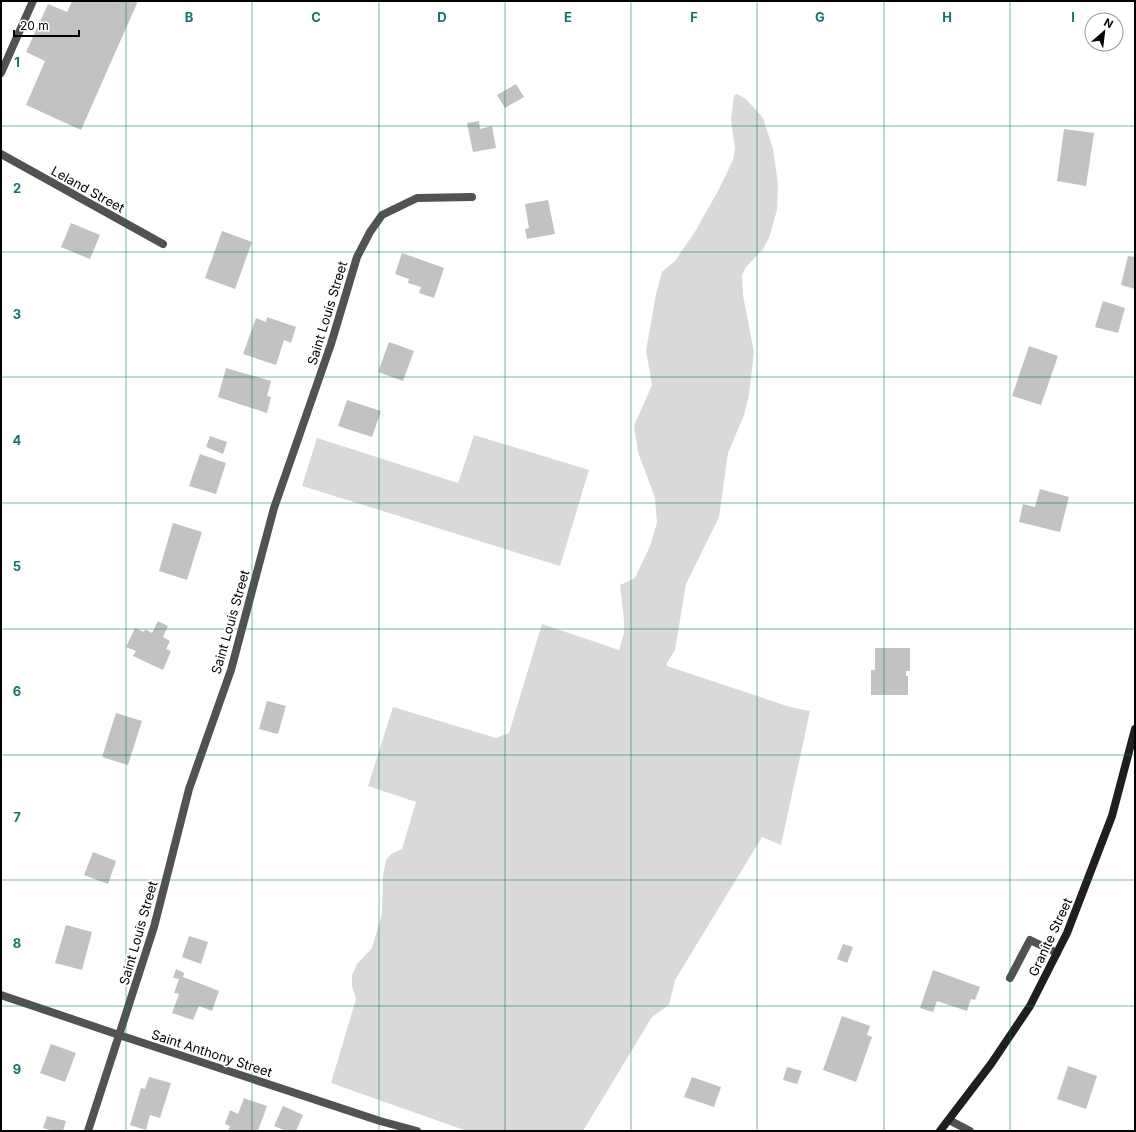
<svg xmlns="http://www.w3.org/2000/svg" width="1136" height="1132" font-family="Inter,sans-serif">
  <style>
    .green { fill: #d9d9d9 }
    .building { fill: #c2c2c2 }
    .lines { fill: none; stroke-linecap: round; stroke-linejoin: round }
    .lane { stroke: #525252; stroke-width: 8 }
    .street { stroke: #525252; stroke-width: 8 }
    .secondary { stroke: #1f1f1f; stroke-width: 8 }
    .grid { fill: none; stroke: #0f766e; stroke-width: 1; stroke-opacity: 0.55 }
    .labels { text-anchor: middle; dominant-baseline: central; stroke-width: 3.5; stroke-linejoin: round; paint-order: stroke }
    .street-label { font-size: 13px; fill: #000; stroke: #fff }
    .grid-label { font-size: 13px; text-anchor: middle; font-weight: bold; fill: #0f766e; stroke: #fff; stroke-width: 3.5; stroke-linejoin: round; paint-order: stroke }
  </style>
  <rect width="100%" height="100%" fill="#fff"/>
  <path class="green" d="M 737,94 L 746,99 L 763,118 L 773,149 L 778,184 L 777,210 L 769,238 L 763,249 L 746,267 L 742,275 L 743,295 L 754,352 L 749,395 L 744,415 L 728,453 L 719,517 L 686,584 L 675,650 L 667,663 L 667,666 L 790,707 L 810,711 L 781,845 L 762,837 L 675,980 L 669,1005 L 652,1017 L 583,1131 L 467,1131 L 331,1083 L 356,999 L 352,986 L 352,975 L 357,964 L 372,948 L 382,914 L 383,876 L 386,860 L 391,854 L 402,849 L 416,802 L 368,786 L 393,707 L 496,738 L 509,733 L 542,624 L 619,650 L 624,633 L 624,620 L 620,585 L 635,578 L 650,546 L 657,523 L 655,498 L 638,452 L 634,426 L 652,385 L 646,351 L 656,294 L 662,272 L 675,261 L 696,230 L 718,191 L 733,160 L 735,148 L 731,120 L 734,96 Z
    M 474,435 L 589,470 L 560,566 L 302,486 L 317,438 L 458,483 Z"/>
  <path class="building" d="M 72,1 L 138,1 L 81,130 L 26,105 L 45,61 L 26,52 L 48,4 L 67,12 Z
    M 516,84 L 524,97 L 505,108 L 497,95 Z
    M 479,121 L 480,129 L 492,126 L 496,148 L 473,152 L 467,123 Z
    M 1064,129 L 1094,133 L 1086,186 L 1057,181 Z
    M 548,200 L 555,234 L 527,239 L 525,229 L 529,228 L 525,204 Z
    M 71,223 L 100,235 L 90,259 L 61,247 Z
    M 222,231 L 252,242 L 235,289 L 205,278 Z
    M 402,253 L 444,268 L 434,298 L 419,293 L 421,287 L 408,283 L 409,279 L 395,274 Z
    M 1128,256 L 1135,257 L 1135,289 L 1121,285 Z
    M 1103,301 L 1125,308 L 1118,333 L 1095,327 Z
    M 267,317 L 296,327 L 291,343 L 284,340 L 276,365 L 243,354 L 256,318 L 266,322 Z
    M 389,342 L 414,351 L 403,381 L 378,372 Z
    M 1029,346 L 1058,356 L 1041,405 L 1012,396 Z
    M 226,368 L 271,381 L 267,396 L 271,397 L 267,413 L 218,397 Z
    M 347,400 L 381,411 L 372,437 L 338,426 Z
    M 210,436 L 227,442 L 223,454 L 206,447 Z
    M 200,454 L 226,463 L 216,494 L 189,486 Z
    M 1040,489 L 1069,497 L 1060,532 L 1019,522 L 1023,504 L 1035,507 Z
    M 173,523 L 202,532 L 187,580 L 159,571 Z
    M 158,621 L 168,626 L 163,637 L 170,641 L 166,649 L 171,651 L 163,670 L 133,656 L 136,651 L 126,647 L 135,628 L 144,632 L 145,629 L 152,633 Z
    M 875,648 L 910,648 L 910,671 L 906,671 L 906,676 L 908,676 L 908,695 L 871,695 L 871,670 L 875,670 Z
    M 267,701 L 286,706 L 278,734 L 259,729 Z
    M 116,713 L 142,721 L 128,765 L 102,757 Z
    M 93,852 L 116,861 L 108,884 L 84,875 Z
    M 66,925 L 92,932 L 82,970 L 55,963 Z
    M 189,936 L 208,942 L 201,964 L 182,957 Z
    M 843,944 L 853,947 L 847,963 L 837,959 Z
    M 176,969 L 184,973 L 183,977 L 219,991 L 212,1011 L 199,1006 L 193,1020 L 172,1013 L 179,994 L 174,993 L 179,979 L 173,978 Z
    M 933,970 L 980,987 L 975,1000 L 971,999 L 967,1011 L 937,1001 L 933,1012 L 920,1008 Z
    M 842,1016 L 870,1026 L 867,1035 L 872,1037 L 856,1082 L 823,1070 Z
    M 51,1044 L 76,1053 L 65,1082 L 40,1073 Z
    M 1068,1066 L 1097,1076 L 1086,1109 L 1057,1099 Z
    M 787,1067 L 802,1071 L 797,1084 L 783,1080 Z
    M 149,1077 L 171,1083 L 160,1118 L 150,1115 L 146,1130 L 130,1125 L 141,1088 L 145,1089 Z
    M 692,1077 L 721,1087 L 714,1107 L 684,1097 Z
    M 244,1098 L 267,1106 L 258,1131 L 228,1131 L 230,1126 L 225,1124 L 230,1110 L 238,1114 Z
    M 283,1106 L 303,1115 L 296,1131 L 286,1131 L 274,1126 Z
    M 47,1116 L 66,1121 L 63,1131 L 54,1131 L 43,1128 Z"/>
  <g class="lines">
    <path class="lane" d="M 1,73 L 33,1
      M 1,154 L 163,244
      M 1010,978 L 1030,940 L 1057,953"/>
    <path class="street" d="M 1,995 L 119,1035 L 380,1121 L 417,1131
      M 949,1120 L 970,1131
      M 88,1131 L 154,927 L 189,789 L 231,670 L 274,508 L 331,344 L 357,257 L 370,232 L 382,215 L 417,198 L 472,197"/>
    <path class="secondary" d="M 940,1131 L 991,1064 L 1030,1006 L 1067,933 L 1112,816 L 1135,729"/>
  </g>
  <path class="grid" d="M 126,1 L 126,1131M 252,1 L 252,1131M 379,1 L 379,1131M 505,1 L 505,1131M 631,1 L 631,1131M 757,1 L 757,1131M 884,1 L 884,1131M 1010,1 L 1010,1131M 1,126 L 1135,126M 1,252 L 1135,252M 1,377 L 1135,377M 1,503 L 1135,503M 1,629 L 1135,629M 1,755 L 1135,755M 1,880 L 1135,880M 1,1006 L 1135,1006"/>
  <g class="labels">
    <g class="street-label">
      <text transform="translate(88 189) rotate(29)">Leland Street</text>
      <text transform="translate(327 313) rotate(-73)">Saint Louis Street</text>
      <text transform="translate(230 622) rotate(-74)">Saint Louis Street</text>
      <text transform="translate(138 933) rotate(-74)">Saint Louis Street</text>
      <text transform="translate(1050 937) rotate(-65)">Granite Street</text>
      <text transform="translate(212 1053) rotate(18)">Saint Anthony Street</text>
    </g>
  </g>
  <g class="grid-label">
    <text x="189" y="22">B</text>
    <text x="316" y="22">C</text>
    <text x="442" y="22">D</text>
    <text x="568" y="22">E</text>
    <text x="694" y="22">F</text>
    <text x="820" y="22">G</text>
    <text x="947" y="22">H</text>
    <text x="1073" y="22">I</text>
    <text x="17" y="67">1</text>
    <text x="17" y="193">2</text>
    <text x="17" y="319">3</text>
    <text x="17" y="445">4</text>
    <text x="17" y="571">5</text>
    <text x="17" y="696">6</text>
    <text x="17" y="822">7</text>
    <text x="17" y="948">8</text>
    <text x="17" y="1074">9</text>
  </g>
  <rect width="1136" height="1132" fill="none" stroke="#000000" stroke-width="4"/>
  <g transform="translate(1104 32) rotate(28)"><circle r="19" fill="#ffffff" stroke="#999999"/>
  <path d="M0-3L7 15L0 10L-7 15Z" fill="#000000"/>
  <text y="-6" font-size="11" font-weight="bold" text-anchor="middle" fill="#000000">N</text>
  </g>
  <path d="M14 30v6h65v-6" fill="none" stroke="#000000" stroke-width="2"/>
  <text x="20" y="30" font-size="12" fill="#000000" stroke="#ffffff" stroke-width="3" paint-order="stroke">20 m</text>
</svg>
